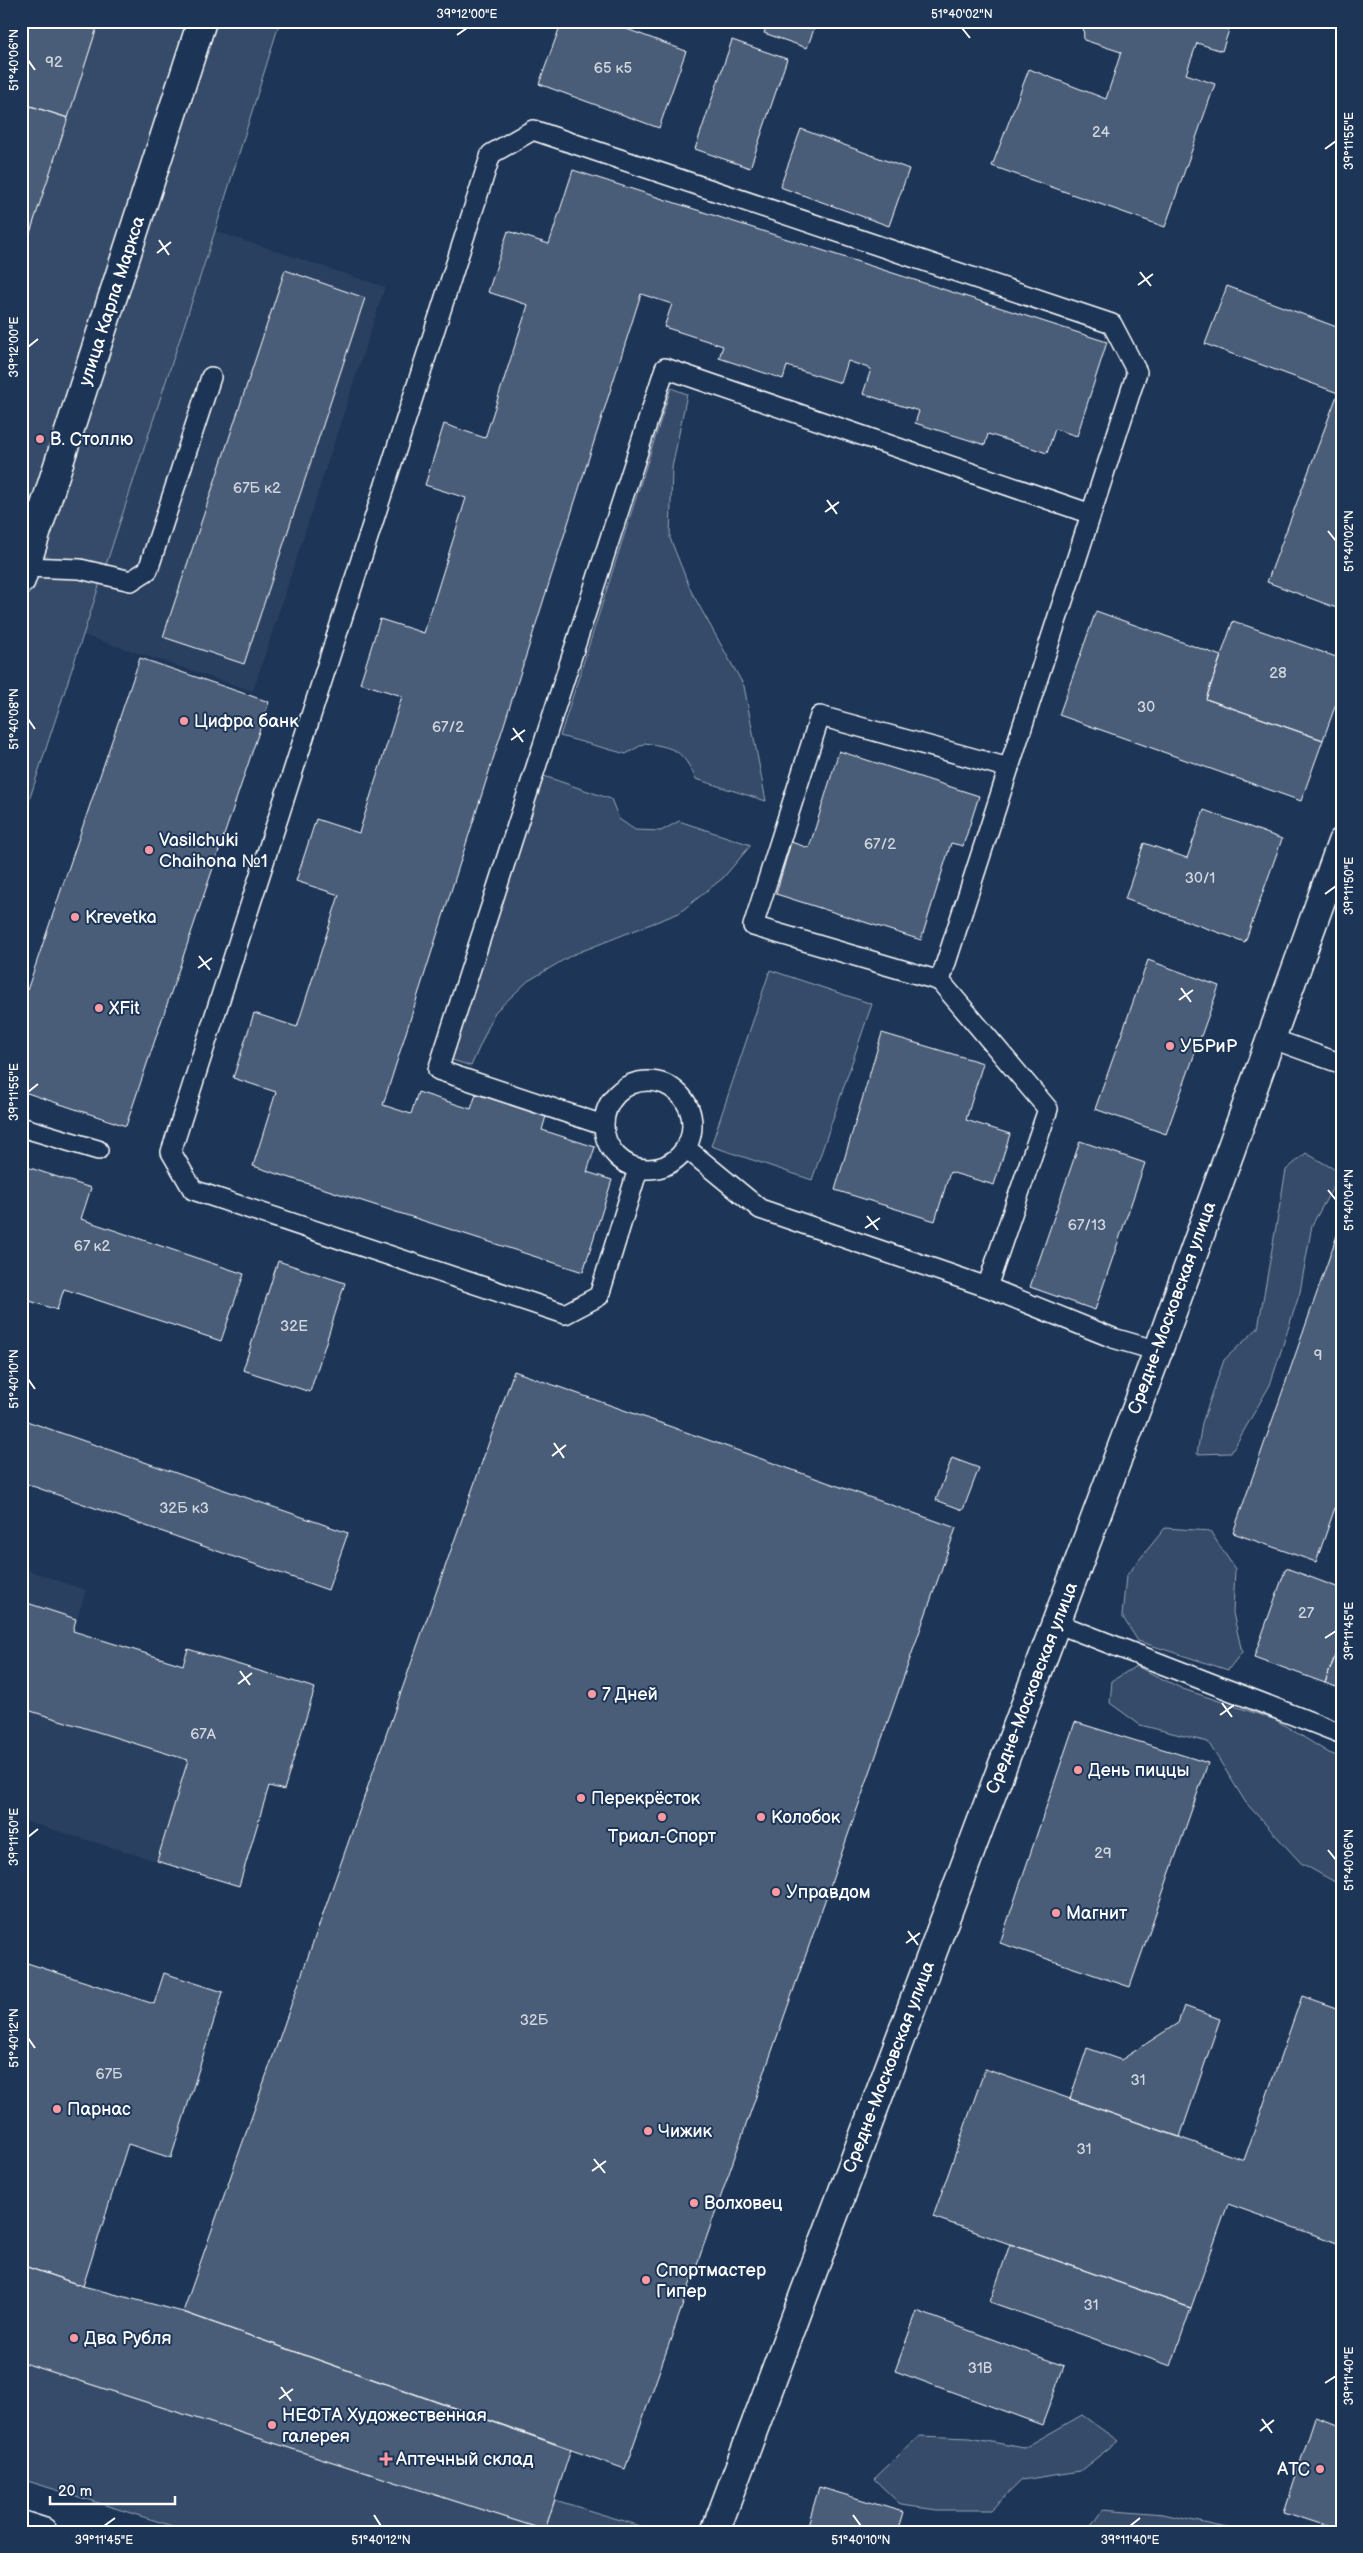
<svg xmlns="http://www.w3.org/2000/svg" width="1363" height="2553" font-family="'Balsamiq Sans',sans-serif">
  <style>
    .built { fill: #2a4161 }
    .green { fill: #364b69; stroke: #9aa5b4 }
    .building { fill: #4a5d79; stroke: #fff }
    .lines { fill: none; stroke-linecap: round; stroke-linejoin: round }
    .lane-casing { stroke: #fff; stroke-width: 22 }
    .street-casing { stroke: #fff; stroke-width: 31 }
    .secondary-casing { stroke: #fff; stroke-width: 31 }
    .primary-casing { stroke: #fff; stroke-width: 31 }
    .lane { stroke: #1d3557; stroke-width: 19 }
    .street { stroke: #1d3557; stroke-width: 28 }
    .secondary { stroke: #1d3557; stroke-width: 28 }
    .primary { stroke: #1d3557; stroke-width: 28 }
    .ticks { fill: none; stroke: #fff; stroke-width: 2 }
    .poi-dot { fill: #ff9aa2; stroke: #1d3557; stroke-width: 2 }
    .labels { text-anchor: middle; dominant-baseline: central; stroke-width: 4; stroke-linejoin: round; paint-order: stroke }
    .number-label { font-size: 15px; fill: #d2d6de }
    .street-label { font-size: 18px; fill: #fff; stroke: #1d3557 }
    .poi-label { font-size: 18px; fill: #fff; stroke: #1d3557; text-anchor: start }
    .neatline { fill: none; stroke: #fff; stroke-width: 2 }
    .ticks-label { font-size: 12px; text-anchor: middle; fill: #fff }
  </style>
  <rect width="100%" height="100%" fill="#1d3557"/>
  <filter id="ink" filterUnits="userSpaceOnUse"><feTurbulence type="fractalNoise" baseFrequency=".02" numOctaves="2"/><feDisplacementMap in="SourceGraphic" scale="10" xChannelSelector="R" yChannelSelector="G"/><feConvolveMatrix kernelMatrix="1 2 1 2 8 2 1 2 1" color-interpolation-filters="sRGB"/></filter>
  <g filter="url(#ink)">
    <path class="built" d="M 215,231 L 385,287 L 253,691 L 83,635 Z
      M 21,1568 L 86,1590 L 73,1631 L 183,1665 L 188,1649 L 315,1688 L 284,1790 L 269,1786 L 239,1886 L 21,1820 Z"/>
    <path class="green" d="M 99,21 L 280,21 L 215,231 L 21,825 L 21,260 Z
      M 671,388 L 687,394 L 672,468 L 670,538 L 691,591 L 744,686 L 766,801 L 696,779 C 682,750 676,748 645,743 L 626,754 L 560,736 Z
      M 544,776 L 611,799 L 619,819 L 635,830 L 661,831 L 679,821 L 751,845 L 723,878 L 679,913 L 572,955 L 528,981 L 495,1012 L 471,1066 L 449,1059 Z
      M 770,970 L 872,1004 L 812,1180 L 711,1146 Z
      M 1306,1153 L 1341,1173 L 1312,1225 L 1300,1292 L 1270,1385 L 1231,1453 L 1197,1454 L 1202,1423 L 1224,1360 L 1258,1328 L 1286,1170 Z
      M 1165,1528 L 1210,1531 L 1235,1569 L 1233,1613 L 1242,1652 L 1228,1670 L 1138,1641 L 1122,1616 L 1126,1576 Z
      M 1136,1666 L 1183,1689 L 1276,1720 L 1329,1753 L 1342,1758 L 1342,1886 L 1301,1863 L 1246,1803 L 1208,1742 L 1140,1725 L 1110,1703 L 1112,1681 Z
      M 21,2362 L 545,2530 L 555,2500 L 660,2532 L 192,2532 L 21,2479 Z
      M 1082,2415 L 1118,2441 L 1080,2471 L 1022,2480 L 991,2510 L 937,2510 L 901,2505 L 874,2479 L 919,2436 L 970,2438 L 1024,2448 Z
      M 1103,2509 L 1163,2514 L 1245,2532 L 1087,2532 Z"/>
    <path class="building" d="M 21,21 L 99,21 L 68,118 L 21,103 Z
      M 562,21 L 605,21 L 686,51 L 659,128 L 539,84 Z
      M 768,21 L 817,21 L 807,48 L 764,33 Z
      M 1083,21 L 1232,21 L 1222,51 L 1197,43 L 1186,74 L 1215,84 L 1165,227 L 992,166 L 1029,69 L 1106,99 L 1121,52 L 1084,40 Z
      M 732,40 L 787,59 L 750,168 L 695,149 Z
      M 21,103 L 68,118 L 21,260 Z
      M 801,129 L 909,169 L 889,226 L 780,187 Z
      M 573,170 L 1107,342 L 1077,436 L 1055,429 L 1047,453 L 988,434 L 985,445 L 915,423 L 919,411 L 863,394 L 871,369 L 848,361 L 841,383 L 787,366 L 783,379 L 719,358 L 723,346 L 664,327 L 672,304 L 641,294 L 383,1105 L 411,1114 L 418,1092 L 471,1109 L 476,1094 L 546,1116 L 542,1130 L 595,1147 L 587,1172 L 612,1180 L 583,1272 L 253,1166 L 276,1092 L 233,1078 L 254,1013 L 297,1027 L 339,895 L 296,881 L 316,819 L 359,833 L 402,696 L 360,683 L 380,619 L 424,633 L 466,498 L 425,485 L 444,424 L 485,438 L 528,305 L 488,292 L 508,231 L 549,244 Z
      M 285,270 L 365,298 L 244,664 L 163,637 Z
      M 1227,286 L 1342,329 L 1342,382 L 1338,393 L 1205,344 Z
      M 1338,393 L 1342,394 L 1342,610 L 1267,582 Z
      M 1096,611 L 1221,656 L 1206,699 L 1323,740 L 1301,801 L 1059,715 Z
      M 1233,621 L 1342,659 L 1342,687 L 1323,740 L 1206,699 Z
      M 140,658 L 269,702 L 126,1126 L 21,1091 L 21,1008 Z
      M 839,751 L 979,796 L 963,846 L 951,843 L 921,940 L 776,894 L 791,842 L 809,848 Z
      M 1204,810 L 1282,839 L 1245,942 L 1125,899 L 1144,843 L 1187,858 Z
      M 1148,960 L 1219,986 L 1166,1134 L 1095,1109 Z
      M 882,1033 L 983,1063 L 966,1120 L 1010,1134 L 994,1185 L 950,1172 L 935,1221 L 835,1190 Z
      M 1080,1141 L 1145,1163 L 1095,1310 L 1030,1287 Z
      M 21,1165 L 91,1188 L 81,1219 L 244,1274 L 221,1341 L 64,1289 L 57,1310 L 21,1298 Z
      M 1342,1221 L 1342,1488 L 1316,1562 L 1233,1533 Z
      M 278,1261 L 345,1283 L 310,1392 L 243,1370 Z
      M 514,1371 L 956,1528 L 625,2469 L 183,2312 Z
      M 21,1419 L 348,1533 L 328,1590 L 21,1482 Z
      M 952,1458 L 979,1468 L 963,1510 L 936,1500 Z
      M 1286,1568 L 1342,1589 L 1342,1637 L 1325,1683 L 1254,1657 Z
      M 21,1601 L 76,1619 L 73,1631 L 183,1665 L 188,1649 L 315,1688 L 284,1790 L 269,1786 L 239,1886 L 157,1861 L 188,1760 L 21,1708 Z
      M 1342,1637 L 1342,1689 L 1325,1683 Z
      M 1075,1722 L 1208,1763 L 1130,1987 L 1000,1943 Z
      M 21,1961 L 154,2004 L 164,1973 L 223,1992 L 171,2158 L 128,2144 L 83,2286 L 21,2265 Z
      M 1302,1996 L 1342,2010 L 1340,2244 L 1228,2204 L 1191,2308 L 933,2217 L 985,2069 L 1244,2160 Z
      M 1184,2006 L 1220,2019 L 1180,2137 L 1070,2099 L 1087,2048 L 1121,2060 L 1178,2023 Z
      M 1010,2244 L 1191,2308 L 1171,2366 L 990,2302 Z
      M 21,2265 L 83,2286 L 183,2312 L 571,2449 L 545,2530 L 21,2362 Z
      M 917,2311 L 1064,2366 L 1042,2425 L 895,2371 Z
      M 1315,2417 L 1342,2426 L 1342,2531 L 1284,2512 Z
      M 819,2487 L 903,2512 L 897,2532 L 806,2532 Z"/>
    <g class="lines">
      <defs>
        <path id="lane" d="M 25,567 L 80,569 L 131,581 L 148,570 L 211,377
          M 940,981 L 753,926 L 820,716 L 1009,768
          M 1270,1038 L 1342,1064
          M604 1125a44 44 0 1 1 88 0a44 44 0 1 1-88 0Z
          M 603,1125 L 438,1070 L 665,368 L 1091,514
          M 21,1127 L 98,1150
          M 686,1148 L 760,1209 L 987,1287 L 1113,1338 L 1158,1351
          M 638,1169 L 599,1296 L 565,1314 L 193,1190 L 171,1152 L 491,154 L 533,130 L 1112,324 L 1137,372 L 940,981 L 1048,1109 L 987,1287
          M 1056,1623 L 1342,1734"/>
        <path id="street" d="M 21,580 L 202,21"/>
        <path id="secondary" d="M 715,2532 L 1158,1351 L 1342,842"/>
        <path id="primary" d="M 21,2525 L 43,2532"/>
      </defs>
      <use href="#lane" class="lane-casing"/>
      <use href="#street" class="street-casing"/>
      <use href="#secondary" class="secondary-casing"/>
      <use href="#primary" class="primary-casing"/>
      <use href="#lane" class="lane"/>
      <use href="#street" class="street"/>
      <use href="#secondary" class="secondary"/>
      <use href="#primary" class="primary"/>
    </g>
  </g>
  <path class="ticks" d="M 962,28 L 970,38M 457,35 L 467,28M 28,60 L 35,70M 1325,149 L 1336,141M 159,240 L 169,255M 157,253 L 171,242M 1140,272 L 1151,286M 1138,285 L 1153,274M 28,347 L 38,339M 827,500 L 837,514M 825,512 L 839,502M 1328,531 L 1336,541M 28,719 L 35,729M 513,728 L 523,742M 511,740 L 525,730M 1325,894 L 1336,886M 199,956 L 210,970M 198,968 L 212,958M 1181,988 L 1191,1002M 1179,1000 L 1193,990M 28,1092 L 38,1084M 1328,1190 L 1336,1200M 867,1216 L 878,1230M 865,1228 L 880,1218M 28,1379 L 35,1389M 554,1443 L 564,1458M 552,1456 L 566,1445M 1325,1638 L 1336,1631M 240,1671 L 250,1685M 238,1684 L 252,1673M 1222,1703 L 1232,1717M 1220,1715 L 1234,1705M 28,1837 L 38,1829M 1328,1850 L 1336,1860M 908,1931 L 918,1945M 906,1943 L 920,1933M 28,2038 L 35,2048M 594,2159 L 605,2173M 592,2171 L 606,2161M 1325,2383 L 1336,2376M 281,2387 L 291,2401M 279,2399 L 293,2389M 1262,2419 L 1272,2433M 1260,2431 L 1274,2420M 374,2515 L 381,2526M 853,2515 L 861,2526M 104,2526 L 115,2518M 1130,2526 L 1140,2518"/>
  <g class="poi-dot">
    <circle cx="40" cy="439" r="5"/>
    <circle cx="184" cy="721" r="5"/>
    <circle cx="149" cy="850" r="5"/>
    <circle cx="75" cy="917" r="5"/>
    <circle cx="99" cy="1008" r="5"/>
    <circle cx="1170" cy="1046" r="5"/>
    <circle cx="592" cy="1694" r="5"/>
    <circle cx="1078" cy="1770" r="5"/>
    <circle cx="581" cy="1798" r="5"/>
    <circle cx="662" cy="1817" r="5"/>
    <circle cx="761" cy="1817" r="5"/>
    <circle cx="776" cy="1892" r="5"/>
    <circle cx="1056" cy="1913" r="5"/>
    <circle cx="57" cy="2109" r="5"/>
    <circle cx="648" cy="2131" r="5"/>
    <circle cx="694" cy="2203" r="5"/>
    <circle cx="646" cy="2280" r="5"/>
    <circle cx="74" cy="2338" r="5"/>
    <circle cx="272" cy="2425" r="5"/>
    <path d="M383.5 2451.5h5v5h5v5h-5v5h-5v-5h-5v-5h5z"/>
    <circle cx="1320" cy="2469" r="5"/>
  </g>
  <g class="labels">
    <g class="number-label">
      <text x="54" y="62">92</text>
      <text x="613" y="68">65 к5</text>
      <text x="1101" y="132">24</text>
      <text x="257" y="488">67Б к2</text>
      <text x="1278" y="673">28</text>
      <text x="1146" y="707">30</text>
      <text x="448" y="727">67/2</text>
      <text x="880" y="844">67/2</text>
      <text x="1200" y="878">30/1</text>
      <text x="1087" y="1225">67/13</text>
      <text x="92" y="1246">67 к2</text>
      <text x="294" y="1326">32Е</text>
      <text x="1318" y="1355">9</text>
      <text x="184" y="1508">32Б к3</text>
      <text x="1306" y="1613">27</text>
      <text x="203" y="1734">67А</text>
      <text x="1103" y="1853">29</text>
      <text x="534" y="2020">32Б</text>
      <text x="109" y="2074">67Б</text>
      <text x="1138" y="2080">31</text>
      <text x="1084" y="2149">31</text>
      <text x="1091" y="2305">31</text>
      <text x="980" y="2368">31В</text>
    </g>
    <g class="street-label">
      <text transform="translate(112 301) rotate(-72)">улица Карла Маркса</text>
      <text transform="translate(1172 1308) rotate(-70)">Средне-Московская улица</text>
      <text transform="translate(1032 1688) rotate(-69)">Средне-Московская улица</text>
      <text transform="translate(889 2067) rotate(-69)">Средне-Московская улица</text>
    </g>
    <g class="poi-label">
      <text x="50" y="439">В. Столлю</text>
      <text x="194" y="721">Цифра банк</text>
      <text x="159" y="840">Vasilchuki<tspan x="159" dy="21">Chaihona №1</tspan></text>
      <text x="85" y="917">Krevetka</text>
      <text x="109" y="1008">XFit</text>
      <text x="1180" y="1046">УБРиР</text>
      <text x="602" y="1694">7 Дней</text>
      <text x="1088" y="1770">День пиццы</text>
      <text x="591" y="1798">Перекрёсток</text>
      <text x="771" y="1817">Колобок</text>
      <text x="662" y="1836" text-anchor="middle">Триал-Спорт</text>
      <text x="786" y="1892">Управдом</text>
      <text x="1066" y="1913">Магнит</text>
      <text x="67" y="2109">Парнас</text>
      <text x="658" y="2131">Чижик</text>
      <text x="704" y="2203">Волховец</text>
      <text x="656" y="2270">Спортмастер<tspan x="656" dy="21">Гипер</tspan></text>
      <text x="84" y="2338">Два Рубля</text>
      <text x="282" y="2415">НЕФТА Художественная<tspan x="282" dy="21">галерея</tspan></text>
      <text x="396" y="2459">Аптечный склад</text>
      <text x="1310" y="2469" text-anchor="end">АТС</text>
    </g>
  </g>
  <rect width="1363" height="2553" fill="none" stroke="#1d3557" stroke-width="55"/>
  <path d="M50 2496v8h125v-8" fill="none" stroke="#ffffff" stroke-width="2.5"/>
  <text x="58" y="2496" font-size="15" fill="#ffffff" stroke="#1d3557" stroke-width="4" paint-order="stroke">20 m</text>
  <rect x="28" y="28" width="1308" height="2498" class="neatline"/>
  <g class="ticks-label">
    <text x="467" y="18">39°12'00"E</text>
    <text x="962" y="18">51°40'02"N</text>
    <text transform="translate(14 60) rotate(-90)" y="4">51°40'06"N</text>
    <text transform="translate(1349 141) rotate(-90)" y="4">39°11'55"E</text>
    <text transform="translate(14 347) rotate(-90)" y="4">39°12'00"E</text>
    <text transform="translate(1349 541) rotate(-90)" y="4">51°40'02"N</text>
    <text transform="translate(14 719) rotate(-90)" y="4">51°40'08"N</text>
    <text transform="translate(1349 886) rotate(-90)" y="4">39°11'50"E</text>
    <text transform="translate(14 1092) rotate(-90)" y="4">39°11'55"E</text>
    <text transform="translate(1349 1200) rotate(-90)" y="4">51°40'04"N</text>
    <text transform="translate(14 1379) rotate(-90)" y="4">51°40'10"N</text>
    <text transform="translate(1349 1631) rotate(-90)" y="4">39°11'45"E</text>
    <text transform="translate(14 1837) rotate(-90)" y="4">39°11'50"E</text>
    <text transform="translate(1349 1860) rotate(-90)" y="4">51°40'06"N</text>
    <text transform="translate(14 2038) rotate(-90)" y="4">51°40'12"N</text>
    <text transform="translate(1349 2376) rotate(-90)" y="4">39°11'40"E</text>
    <text x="104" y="2544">39°11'45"E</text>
    <text x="381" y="2544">51°40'12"N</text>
    <text x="861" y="2544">51°40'10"N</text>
    <text x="1130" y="2544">39°11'40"E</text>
  </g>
</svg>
